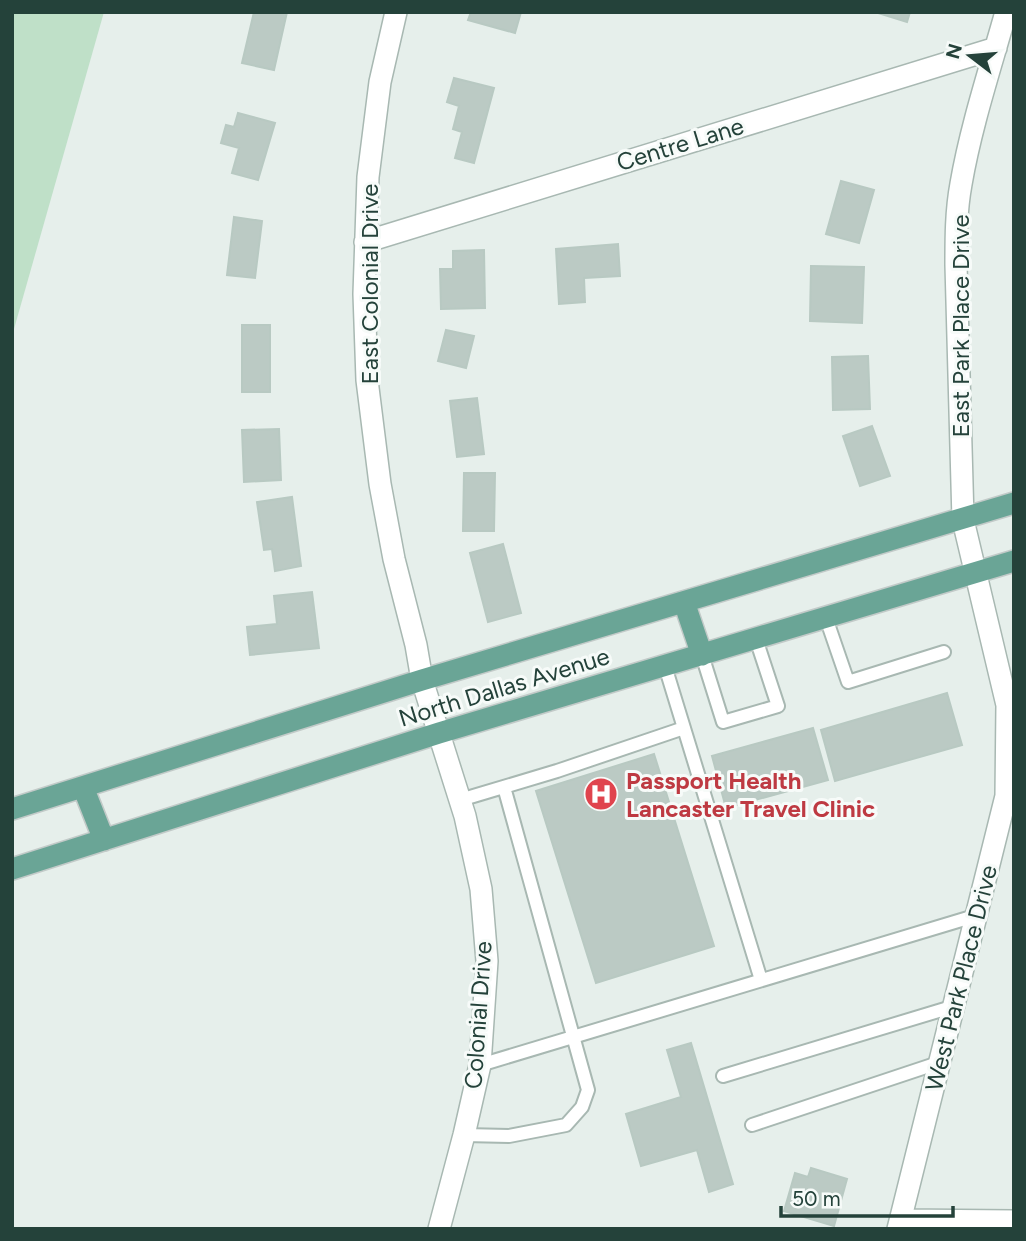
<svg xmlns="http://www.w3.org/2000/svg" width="1026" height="1241" font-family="Figtree,sans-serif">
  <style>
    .green { fill: #bfe0c8 }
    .building { fill: #bbcac4; stroke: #b8c9c2; stroke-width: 2 }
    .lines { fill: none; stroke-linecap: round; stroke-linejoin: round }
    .lane-casing { stroke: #a8b8b2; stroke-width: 16 }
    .street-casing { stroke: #a8b8b2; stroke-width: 24 }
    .primary-casing { stroke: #c2cac8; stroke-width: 24 }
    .lane { stroke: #fff; stroke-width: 12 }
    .street { stroke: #fff; stroke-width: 21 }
    .primary { stroke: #6aa596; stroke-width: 21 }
    .labels { text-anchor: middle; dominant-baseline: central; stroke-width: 6; stroke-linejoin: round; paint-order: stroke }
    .street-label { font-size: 24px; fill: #24423a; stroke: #f7fbf9 }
    .health-label { font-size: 24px; font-weight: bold; fill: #be3a42; stroke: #f7fbf9; text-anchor: start }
  </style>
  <rect width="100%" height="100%" fill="#e6efeb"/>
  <path class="green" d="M 12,12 L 104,12 L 12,336 Z"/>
  <path class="building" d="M 254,12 L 287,12 L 274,70 L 242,63 Z
    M 471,12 L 521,12 L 515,33 L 468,20 Z
    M 875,12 L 910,12 L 907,22 Z
    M 454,78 L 494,88 L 474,163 L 455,158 L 462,132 L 453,129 L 459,106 L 447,102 Z
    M 238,113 L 275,123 L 258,180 L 232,173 L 239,148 L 221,143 L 226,125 L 234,127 Z
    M 841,181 L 874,190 L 859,243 L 826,234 Z
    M 234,217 L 262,221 L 255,278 L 227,275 Z
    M 618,244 L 620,276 L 584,278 L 585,302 L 559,304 L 556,249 Z
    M 484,250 L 485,308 L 441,309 L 440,269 L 453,269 L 453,251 Z
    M 811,266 L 864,267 L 862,323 L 810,321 Z
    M 242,325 L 270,325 L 270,392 L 242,392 Z
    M 446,330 L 474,336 L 466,368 L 438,361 Z
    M 868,356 L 870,409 L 833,410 L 832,357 Z
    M 477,398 L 484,454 L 457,457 L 450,401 Z
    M 872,426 L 890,476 L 860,486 L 843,436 Z
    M 279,429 L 281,480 L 244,482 L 242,430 Z
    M 464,473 L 495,473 L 494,531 L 463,531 Z
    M 292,497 L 301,566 L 275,571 L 272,549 L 264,550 L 257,502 Z
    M 503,544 L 521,613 L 488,622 L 470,553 Z
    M 312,592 L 319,648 L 250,655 L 247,627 L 277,624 L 274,596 Z
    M 947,693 L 962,745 L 835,781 L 821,730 Z
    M 813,728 L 828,780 L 726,808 L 712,756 Z
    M 654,754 L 714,946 L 596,983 L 536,791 Z
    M 691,1043 L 733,1184 L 709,1192 L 697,1150 L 641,1166 L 626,1114 L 681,1097 L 667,1050 Z
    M 811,1168 L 847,1179 L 834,1226 L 784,1211 L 795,1173 L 808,1177 Z"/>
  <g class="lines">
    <defs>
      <path id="lane" d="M 826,618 L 848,682 L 944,652
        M 702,655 L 723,722 L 778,706 L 756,639
        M 665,666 L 761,980
        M 460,800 L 557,771 L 684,728
        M 480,1065 L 978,915
        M 723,1076 L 955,1006
        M 752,1125 L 941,1062
        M 464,1135 L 509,1136 L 566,1125 L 582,1107 L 588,1090 L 504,787"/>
      <path id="street" d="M 396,12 L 380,82 L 368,177 L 364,294 L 367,380 L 380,484 L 394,559 L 416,645 L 422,680 L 465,816 L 481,889 L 487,961 L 480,1065 L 464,1135 L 439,1229
        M 365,242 L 996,48
        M 901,1220 L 1014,1221
        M 898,1229 L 1006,796 L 1007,705 L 963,520 L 956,265 C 956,238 956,211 961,184 C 971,126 990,69 1006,12"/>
      <path id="primary" d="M 684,602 L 702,655
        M 83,787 L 104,840
        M 12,809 L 422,680 L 1014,503
        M 12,869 L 439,733 L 1014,561"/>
    </defs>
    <use href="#lane" class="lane-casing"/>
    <use href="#street" class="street-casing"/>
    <use href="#primary" class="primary-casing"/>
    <use href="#lane" class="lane"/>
    <use href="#street" class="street"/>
    <use href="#primary" class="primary"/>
  </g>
  <defs>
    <symbol id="hospital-disc" viewBox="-11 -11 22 22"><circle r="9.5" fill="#e0444e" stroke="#f7fbf9"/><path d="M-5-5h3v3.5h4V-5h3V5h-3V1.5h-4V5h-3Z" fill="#fff"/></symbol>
  </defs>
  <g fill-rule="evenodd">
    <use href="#hospital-disc" x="582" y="775" width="38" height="38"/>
  </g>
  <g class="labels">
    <g class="street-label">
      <text transform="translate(680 144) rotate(-17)">Centre Lane</text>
      <text transform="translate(369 284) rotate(-90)">East Colonial Drive</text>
      <text transform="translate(960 326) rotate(-90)">East Park Place Drive</text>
      <text transform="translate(504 687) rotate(-17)">North Dallas Avenue</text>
      <text transform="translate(961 978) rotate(-76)">West Park Place Drive</text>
      <text transform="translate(478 1015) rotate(-86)">Colonial Drive</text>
    </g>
    <g class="health-label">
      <text x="626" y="780">Passport Health<tspan x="626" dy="28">Lancaster Travel Clinic</tspan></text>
    </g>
  </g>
  <rect width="1026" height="1241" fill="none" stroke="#24423a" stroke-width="28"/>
  <g transform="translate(970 56) rotate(286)" stroke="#f7fbf9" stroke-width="5" paint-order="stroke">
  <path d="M0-5L12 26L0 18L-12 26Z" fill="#24423a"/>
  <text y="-10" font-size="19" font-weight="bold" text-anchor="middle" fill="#24423a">N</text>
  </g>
  <path d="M781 1206v10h172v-10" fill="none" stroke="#24423a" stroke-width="3.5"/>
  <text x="792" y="1206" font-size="21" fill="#24423a" stroke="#f7fbf9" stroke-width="5" paint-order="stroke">50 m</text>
</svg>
